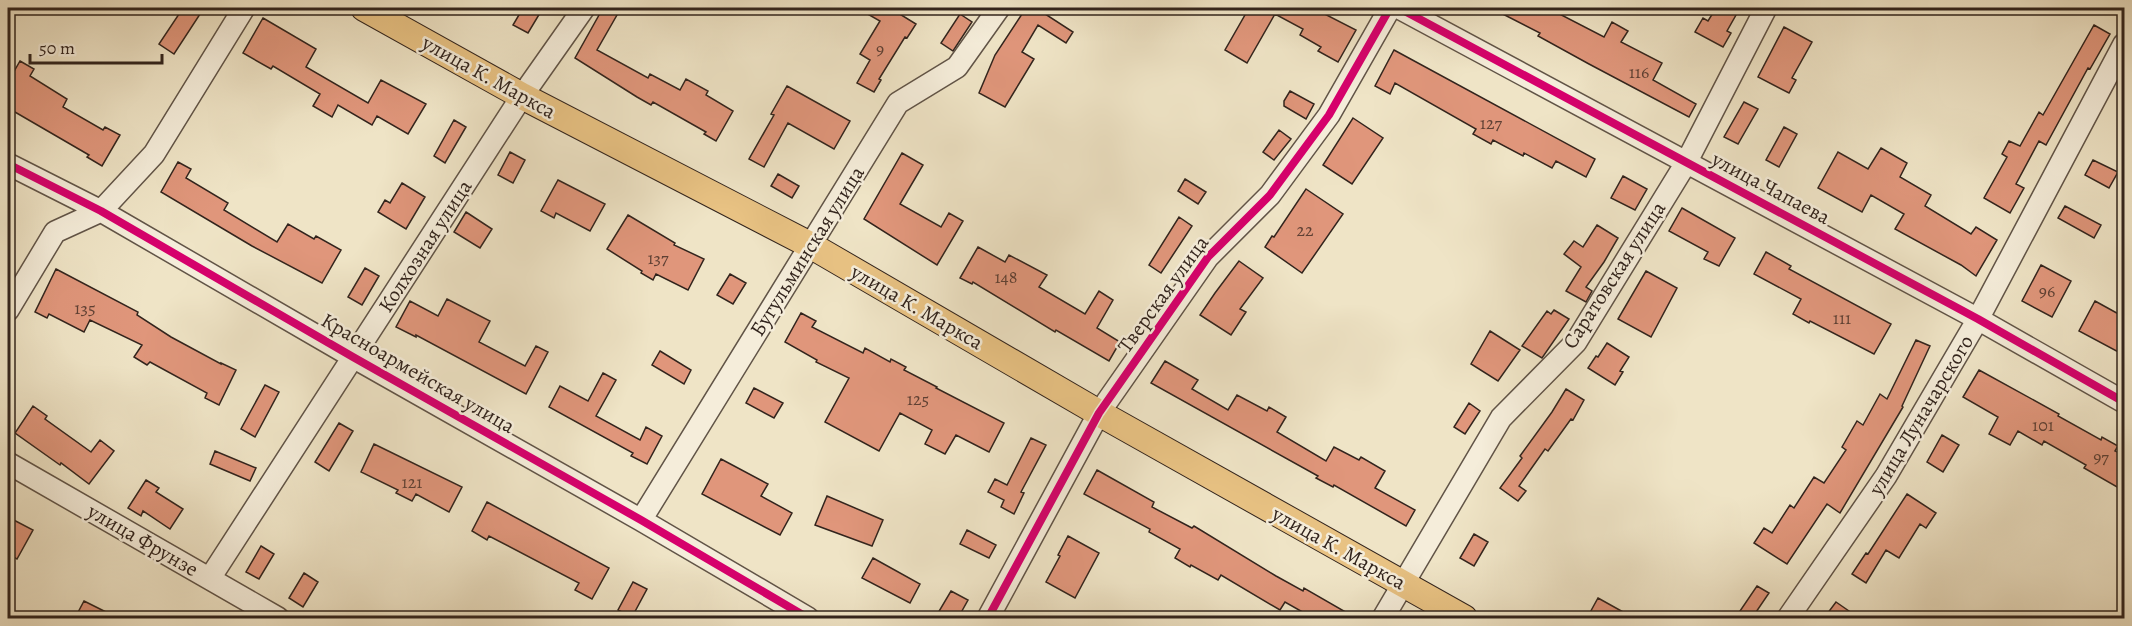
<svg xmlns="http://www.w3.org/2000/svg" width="2132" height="626" font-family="Alegreya,serif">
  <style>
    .building { fill: #e0967b; stroke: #32241d; stroke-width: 1.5 }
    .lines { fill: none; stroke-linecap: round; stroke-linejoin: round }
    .minor-casing { stroke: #615447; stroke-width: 24 }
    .major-casing { stroke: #32241d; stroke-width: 28 }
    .minor { stroke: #f5edda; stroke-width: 21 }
    .major { stroke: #e8c283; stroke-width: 26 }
    .cycleway-casing { stroke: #f5edda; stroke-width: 11 }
    .cycleway { stroke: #d6006c; stroke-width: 8 }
    .labels { text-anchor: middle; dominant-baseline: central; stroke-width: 5; stroke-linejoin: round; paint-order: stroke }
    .number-label { font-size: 18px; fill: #5e4034 }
    .street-label { font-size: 21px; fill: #32241d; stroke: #f5edda }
  </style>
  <rect width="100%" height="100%" fill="#efe4c6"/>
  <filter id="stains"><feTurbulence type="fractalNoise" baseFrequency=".00333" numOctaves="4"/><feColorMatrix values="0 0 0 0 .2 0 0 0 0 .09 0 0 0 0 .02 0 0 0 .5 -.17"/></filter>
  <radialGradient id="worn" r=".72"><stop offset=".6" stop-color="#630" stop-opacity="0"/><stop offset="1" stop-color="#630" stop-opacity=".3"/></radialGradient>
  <path class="building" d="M 183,8 L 204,8 L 174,54 L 159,44 Z
    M 523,8 L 530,8 L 540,13 L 528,33 L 513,25 Z
    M 603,8 L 621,8 L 597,50 L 648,78 L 650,74 L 680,90 L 686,79 L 708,91 L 706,95 L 733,111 L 716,141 L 704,134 L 706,132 L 653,102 L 651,105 L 637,97 L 575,58 Z
    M 857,8 L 890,8 L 916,24 L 907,38 L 905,37 L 879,79 L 881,80 L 874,92 L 857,83 L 870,60 L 860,54 L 880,21 Z
    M 1026,8 L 1036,8 L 1073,32 L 1066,43 L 1038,25 L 1022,52 L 1034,59 L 1005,107 L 979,93 L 995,55 Z
    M 1249,8 L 1313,8 L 1356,30 L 1338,62 L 1318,51 L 1321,47 L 1300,35 L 1303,29 L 1275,14 L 1247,63 L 1225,50 Z
    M 1491,8 L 1548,8 L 1604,37 L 1612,22 L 1628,31 L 1621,42 L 1662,63 L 1653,80 L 1696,104 L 1689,117 L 1589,64 L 1538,36 L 1540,33 Z
    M 1716,8 L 1740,8 L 1727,31 L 1731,33 L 1723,47 L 1695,32 L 1703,18 L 1708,21 Z
    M 960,14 L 972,22 L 953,51 L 941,43 Z
    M 263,18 L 316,49 L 306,67 L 368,103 L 381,80 L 426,104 L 408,134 L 377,116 L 372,125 L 338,105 L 332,117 L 313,106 L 320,94 L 273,66 L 271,69 L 243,53 Z
    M 2094,25 L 2110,34 L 2090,69 L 2088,68 L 2046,145 L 2039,141 L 2016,184 L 2024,188 L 2010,213 L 1984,198 L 2007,157 L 2002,154 L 2009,141 L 2020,146 L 2039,112 L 2043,115 Z
    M 1784,27 L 1812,42 L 1792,78 L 1796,80 L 1789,93 L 1758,77 Z
    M 1394,50 L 1595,159 L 1586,177 L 1556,161 L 1552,168 L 1524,153 L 1523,156 L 1493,140 L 1491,144 L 1473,134 L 1476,129 L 1395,83 L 1390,94 L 1375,86 Z
    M 20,61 L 34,69 L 30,76 L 67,99 L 63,107 L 103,130 L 105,127 L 120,135 L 102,166 L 87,157 L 89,155 L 8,108 L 8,82 Z
    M 787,86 L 850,121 L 834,149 L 788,123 L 764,167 L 749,159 L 774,115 L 771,114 Z
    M 1290,91 L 1314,104 L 1306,119 L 1284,106 L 1284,101 Z
    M 1744,102 L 1758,109 L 1738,144 L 1724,137 Z
    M 1353,118 L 1383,138 L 1352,184 L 1323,165 Z
    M 454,120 L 466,127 L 445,163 L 434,156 Z
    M 1784,127 L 1797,134 L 1779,167 L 1766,160 Z
    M 1279,130 L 1291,139 L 1274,160 L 1263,152 Z
    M 1881,148 L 1907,163 L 1900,177 L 1931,195 L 1925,206 L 1971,234 L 1976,227 L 1997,240 L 1976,276 L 1961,265 L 1895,229 L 1904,214 L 1871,195 L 1862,212 L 1818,188 L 1838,152 L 1868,169 Z
    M 510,152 L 525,160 L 513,183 L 498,175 Z
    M 902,153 L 923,165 L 900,204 L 941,227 L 949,213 L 963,221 L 937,265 L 864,219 Z
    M 2093,160 L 2118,172 L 2109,188 L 2085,175 Z
    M 178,162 L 191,169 L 186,178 L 228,203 L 224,210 L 277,242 L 288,224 L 314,239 L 316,236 L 341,250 L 322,283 L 252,246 L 161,192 Z
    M 778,174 L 799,186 L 792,198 L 771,186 Z
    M 1623,176 L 1647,189 L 1635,210 L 1611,198 Z
    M 1185,179 L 1206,192 L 1198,204 L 1178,191 Z
    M 558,180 L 605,204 L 590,231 L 556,213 L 554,218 L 541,211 Z
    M 402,183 L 425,197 L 406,229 L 378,212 L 385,200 L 390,203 Z
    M 1306,189 L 1343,214 L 1302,273 L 1265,247 L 1272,236 L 1274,237 Z
    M 2065,206 L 2101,225 L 2094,238 L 2058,218 Z
    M 1682,208 L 1735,238 L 1719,266 L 1704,259 L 1708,252 L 1669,231 Z
    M 466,212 L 492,229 L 480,248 L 454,232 Z
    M 628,215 L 675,243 L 674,245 L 704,259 L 688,290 L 656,274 L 653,280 L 641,273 L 642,271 L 607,249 Z
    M 1179,217 L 1192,226 L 1161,273 L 1149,265 Z
    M 1597,225 L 1618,238 L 1604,262 L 1586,287 L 1592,291 L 1586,302 L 1566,291 L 1581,267 L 1564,254 L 1574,241 L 1583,247 Z
    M 978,247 L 1005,262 L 1009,255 L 1047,275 L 1039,287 L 1085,314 L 1099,291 L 1113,300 L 1097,328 L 1120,342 L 1109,361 L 1056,330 L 1055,332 L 973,282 L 972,284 L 960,278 Z
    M 1766,252 L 1791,266 L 1789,269 L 1891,324 L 1874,354 L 1810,321 L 1809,323 L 1793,314 L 1801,299 L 1754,274 Z
    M 1239,261 L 1263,278 L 1240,309 L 1246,312 L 1231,335 L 1200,315 L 1215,293 Z
    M 2041,265 L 2071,281 L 2052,317 L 2022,301 Z
    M 365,268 L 379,276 L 362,305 L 348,297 Z
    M 56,269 L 138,312 L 137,315 L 171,337 L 221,364 L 221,363 L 236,370 L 219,405 L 205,398 L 207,393 L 150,362 L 147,365 L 134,357 L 142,345 L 90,320 L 84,332 L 49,314 L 47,318 L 35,312 Z
    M 1646,271 L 1677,288 L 1651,337 L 1618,319 Z
    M 730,274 L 746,283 L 733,304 L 717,295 Z
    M 447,299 L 490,321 L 479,342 L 525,366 L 536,346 L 548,352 L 526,394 L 416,335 L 416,337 L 396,327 L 410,301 L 438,316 Z
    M 2095,301 L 2124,317 L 2124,355 L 2079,331 Z
    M 1554,310 L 1569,319 L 1542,358 L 1522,346 L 1547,311 L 1551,314 Z
    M 801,313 L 816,321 L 812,327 L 863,353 L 865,348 L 890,362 L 891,359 L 906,367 L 904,370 L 937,387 L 936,388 L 1004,423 L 989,452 L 956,435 L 945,454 L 925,444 L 932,430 L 900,413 L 879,451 L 825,422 L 849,378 L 816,362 L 817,360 L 785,342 Z
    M 1490,331 L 1520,350 L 1498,381 L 1471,364 Z
    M 1916,340 L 1930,346 L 1902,406 L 1903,407 L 1840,513 L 1827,504 L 1787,564 L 1754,543 L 1764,528 L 1772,533 L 1790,505 L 1794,508 L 1814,477 L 1824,483 L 1846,450 L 1842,447 L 1857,421 L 1863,425 L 1880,394 L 1887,399 Z
    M 1607,343 L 1629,357 L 1620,371 L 1623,372 L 1615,385 L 1588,368 L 1596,356 L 1598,357 Z
    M 660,351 L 691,370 L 684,384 L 652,365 Z
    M 1165,361 L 1198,380 L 1192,389 L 1228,410 L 1237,395 L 1267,411 L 1269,407 L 1286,417 L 1277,432 L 1326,461 L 1334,447 L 1359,460 L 1361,457 L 1385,471 L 1375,488 L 1415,510 L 1406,526 L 1334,485 L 1333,487 L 1316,478 L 1318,476 L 1151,383 Z
    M 1979,370 L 2059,414 L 2058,416 L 2101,440 L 2102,437 L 2118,446 L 2115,451 L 2124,455 L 2124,453 L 2124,491 L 2084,468 L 2086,465 L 2044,441 L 2042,445 L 2018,431 L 2010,445 L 1989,434 L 1998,417 L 1963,397 Z
    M 603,373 L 616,380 L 596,416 L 640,440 L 646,427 L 662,436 L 647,464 L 631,456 L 633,453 L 549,407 L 560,386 L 588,401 Z
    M 265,385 L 279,392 L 255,437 L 241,429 Z
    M 754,388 L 783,403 L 774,418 L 746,403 Z
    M 1566,389 L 1584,400 L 1573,420 L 1571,419 L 1548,451 L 1545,449 L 1519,486 L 1526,491 L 1518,501 L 1500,488 L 1522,458 L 1520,456 L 1552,412 Z
    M 1469,403 L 1480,411 L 1465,434 L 1454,427 Z
    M 33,406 L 47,416 L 45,419 L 91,452 L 100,440 L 114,451 L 89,484 L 61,463 L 60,465 L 15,433 Z
    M 339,423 L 353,431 L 329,471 L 315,462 Z
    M 1942,435 L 1959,445 L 1943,472 L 1927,462 Z
    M 1031,438 L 1046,445 L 1021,492 L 1024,493 L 1014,514 L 1001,507 L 1004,500 L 988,492 L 995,479 L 1007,485 Z
    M 374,444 L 462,487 L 449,512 L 416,494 L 412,501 L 396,493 L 398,490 L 361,472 Z
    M 215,451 L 256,468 L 250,481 L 210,464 Z
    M 721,459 L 768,484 L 761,496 L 792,513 L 780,535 L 702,494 Z
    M 1097,470 L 1154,502 L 1152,507 L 1192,528 L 1194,526 L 1276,576 L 1303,591 L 1304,588 L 1356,618 L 1313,618 L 1285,602 L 1280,610 L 1221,575 L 1218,580 L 1191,565 L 1190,567 L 1175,558 L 1180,549 L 1149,532 L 1150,529 L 1084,494 Z
    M 146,480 L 159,488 L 156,492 L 183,509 L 170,529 L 143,511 L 141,516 L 128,508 Z
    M 1907,494 L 1936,513 L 1926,528 L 1920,524 L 1899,558 L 1886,550 L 1866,583 L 1852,574 L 1866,553 L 1868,554 Z
    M 827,496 L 883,520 L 872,546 L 815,525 Z
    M 487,502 L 609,568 L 592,599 L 575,590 L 579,583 L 489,536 L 487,540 L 472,531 Z
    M 8,517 L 33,530 L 17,559 L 8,554 Z
    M 967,530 L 996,545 L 989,558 L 960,544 Z
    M 1474,534 L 1488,542 L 1474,566 L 1460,558 Z
    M 1068,536 L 1099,553 L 1075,598 L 1046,582 L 1060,556 L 1058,555 Z
    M 261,546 L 274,554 L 259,579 L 246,572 Z
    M 873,558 L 920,584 L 910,603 L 862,578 Z
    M 304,573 L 318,582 L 303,607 L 289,598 Z
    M 633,582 L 647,589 L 632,617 L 618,610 Z
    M 1757,586 L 1769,593 L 1752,618 L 1740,611 Z
    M 951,591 L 968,600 L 958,618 L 935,618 Z
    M 1598,598 L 1634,618 L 1587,618 Z
    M 84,601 L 118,618 L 75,618 Z
    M 1836,602 L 1859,618 L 1824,618 Z"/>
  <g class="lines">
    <defs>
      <path id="minor" d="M 1399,8 L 1978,319 L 2124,402
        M 8,164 L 101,211 L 353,357 L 641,520 L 808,618
        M 8,310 L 55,232 L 101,211 L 154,154 L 244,8
        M 8,463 L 278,618
        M 641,520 L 898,103 L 957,67 L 999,8
        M 210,578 L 522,96 L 584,8
        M 988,618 L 1099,413 L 1208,257 L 1270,195 L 1329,115 L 1390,8
        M 1383,618 L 1501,418 L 1576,342 L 1686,163 L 1766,8
        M 1788,618 L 1886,476 L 1978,319 L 2124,44"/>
      <path id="major" d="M 364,8 L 522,96 L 810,245 L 1099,413 L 1464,618"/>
    </defs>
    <use href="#minor" class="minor-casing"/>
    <use href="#major" class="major-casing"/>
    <use href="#minor" class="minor"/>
    <use href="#major" class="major"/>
    <defs>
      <path id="cycleway" d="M 1399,8 L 1978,319 L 2124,402
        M 8,164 L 101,211 L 353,357 L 641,520 L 808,618
        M 988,618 L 1099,413 L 1208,257 L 1270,195 L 1329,115 L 1390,8"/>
    </defs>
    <use href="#cycleway" class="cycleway-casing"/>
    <use href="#cycleway" class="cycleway"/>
  </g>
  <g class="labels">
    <g class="number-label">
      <text x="880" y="49">9</text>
      <text x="1639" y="72">116</text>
      <text x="1491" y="123">127</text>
      <text x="1305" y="230">22</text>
      <text x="658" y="258">137</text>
      <text x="1006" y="277">148</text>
      <text x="2047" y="291">96</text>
      <text x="85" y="308">135</text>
      <text x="1842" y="318">111</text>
      <text x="918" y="399">125</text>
      <text x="2043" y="425">101</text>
      <text x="2101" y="457">97</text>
      <text x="412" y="482">121</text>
    </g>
    <g class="street-label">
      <text transform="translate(489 77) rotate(29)">улица К. Маркса</text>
      <text transform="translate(1771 188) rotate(28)">улица Чапаева</text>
      <text transform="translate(425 246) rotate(-57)">Колхозная улица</text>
      <text transform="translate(807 251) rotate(-58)">Бугульминская улица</text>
      <text transform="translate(1614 275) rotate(-57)">Саратовская улица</text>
      <text transform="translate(1163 294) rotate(-54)">Тверская улица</text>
      <text transform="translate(917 307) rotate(30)">улица К. Маркса</text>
      <text transform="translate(418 373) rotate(30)">Красноармейская улица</text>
      <text transform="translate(1921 415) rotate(-59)">улица Луначарского</text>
      <text transform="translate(143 540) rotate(30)">улица Фрунзе</text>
      <text transform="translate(1339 548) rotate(29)">улица К. Маркса</text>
    </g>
  </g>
  <rect width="2132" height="626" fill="none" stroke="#efe4c6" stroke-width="30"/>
  <rect x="9" y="9" width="2114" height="608" fill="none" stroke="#32241d" stroke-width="3"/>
  <rect x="15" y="15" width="2102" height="596" fill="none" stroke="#32241d" stroke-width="1.5"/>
  <path d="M30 54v9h132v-9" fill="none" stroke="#32241d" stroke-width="3"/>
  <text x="39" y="54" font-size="18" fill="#32241d" stroke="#f5edda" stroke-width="4.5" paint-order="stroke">50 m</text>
  <rect width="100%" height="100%" filter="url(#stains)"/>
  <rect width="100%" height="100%" fill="url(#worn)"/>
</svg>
